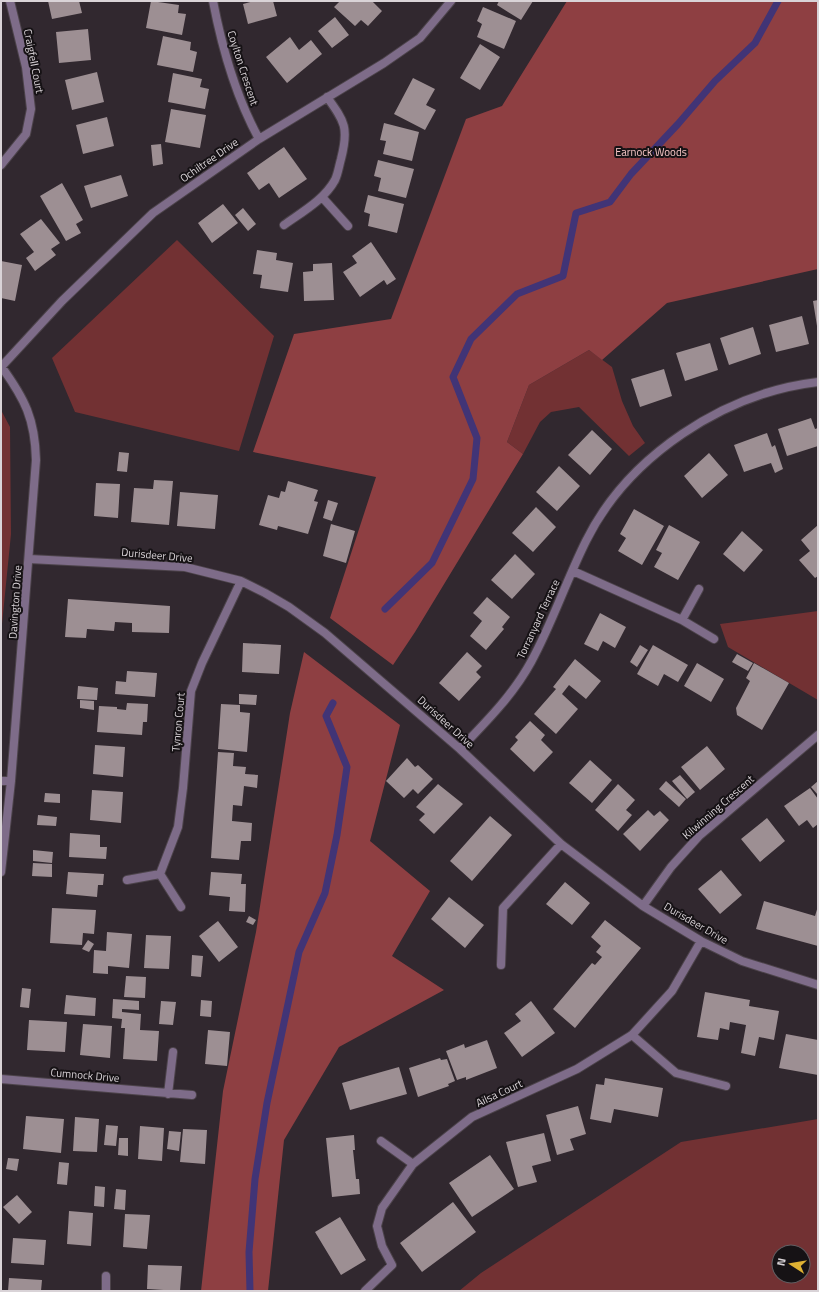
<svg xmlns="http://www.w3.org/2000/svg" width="819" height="1292" font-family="'Titillium Web',sans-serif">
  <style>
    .green { fill: #723133; fill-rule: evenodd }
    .forest { fill: #8e3f42 }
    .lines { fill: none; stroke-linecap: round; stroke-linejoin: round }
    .stream { stroke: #413476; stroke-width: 7 }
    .building { fill: #9d8f93 }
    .service-casing { stroke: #4c434a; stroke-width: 10 }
    .minor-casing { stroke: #4c434a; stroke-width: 10 }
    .service { stroke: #7e6c89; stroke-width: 8 }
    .minor { stroke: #7e6c89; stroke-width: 8 }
    .labels { text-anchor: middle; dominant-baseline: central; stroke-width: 4; stroke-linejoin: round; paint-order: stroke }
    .street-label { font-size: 11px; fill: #d9d3d7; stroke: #161215 }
    .park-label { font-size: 11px; fill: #f9c8c7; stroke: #161215 }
  </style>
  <rect width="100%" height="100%" fill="#31282f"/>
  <path class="green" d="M 177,240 L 274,336 L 239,451 L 75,412 L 52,358 Z
    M 589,350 L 612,367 L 622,401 L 633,426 L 645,443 L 629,456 L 579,407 L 551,412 L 540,422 L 523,454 L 507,442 L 529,385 Z
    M 1,410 L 10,427 L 11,534 L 1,634 Z
    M 818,611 L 818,700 L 728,647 L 720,624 Z
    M 818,1119 L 818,1291 L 459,1291 L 481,1273 L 681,1142 ZM 779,1252 L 803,1252 L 803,1276 L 779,1276 Z"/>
  <path class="forest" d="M 567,1 L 818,1 L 818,269 L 667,303 L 602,360 L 589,350 L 529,385 L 507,442 L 523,454 L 415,632 L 393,665 L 330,618 L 376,477 L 253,452 L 294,334 L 391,319 L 466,119 L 502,106 Z
    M 304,652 L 400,725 L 370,841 L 430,891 L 392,956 L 444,990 L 339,1047 L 284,1140 L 268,1291 L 201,1291 L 223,1091 L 256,932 L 290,713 Z"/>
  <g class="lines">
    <path class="stream" d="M 385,609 L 432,563 L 473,479 L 477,438 L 453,377 L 471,339 L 517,294 L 563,276 L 576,213 L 610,202 L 631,174 L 678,124 L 715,81 L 755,43 L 778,1
      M 250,1291 L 249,1252 L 255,1179 L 267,1103 L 299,952 L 325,893 L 337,835 L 347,767 L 326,716 L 333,703"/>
  </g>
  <path class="building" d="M 48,1 L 79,1 L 82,13 L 52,19 Z
    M 151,1 L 179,5 L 178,13 L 186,14 L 182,35 L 146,28 Z
    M 254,1 L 273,1 L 277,16 L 248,24 L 243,4 Z
    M 340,1 L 372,1 L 382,11 L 368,26 L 361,20 L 355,26 L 334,7 Z
    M 499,1 L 533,1 L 521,20 L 497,5 Z
    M 483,7 L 516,21 L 504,49 L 477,37 L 482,24 L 477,21 Z
    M 335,17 L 349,35 L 332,48 L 318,31 Z
    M 88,29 L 91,60 L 59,63 L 56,32 Z
    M 163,36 L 191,42 L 190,50 L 197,52 L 193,72 L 157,65 Z
    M 290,37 L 299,50 L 311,40 L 322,54 L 287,83 L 266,57 Z
    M 480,44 L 500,57 L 480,90 L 460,78 Z
    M 97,72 L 104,102 L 72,110 L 65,80 Z
    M 173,73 L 202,79 L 200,87 L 209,89 L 205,109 L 168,102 Z
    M 413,78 L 435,89 L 426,105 L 436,110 L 425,130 L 394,114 Z
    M 171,109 L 206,115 L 200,148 L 165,142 Z
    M 107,117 L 114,146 L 83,154 L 76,125 Z
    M 384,123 L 419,132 L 412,161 L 383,154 L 386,141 L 380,140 Z
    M 161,144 L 163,164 L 153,166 L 151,145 Z
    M 284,147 L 307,179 L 279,198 L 269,183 L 259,190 L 247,173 Z
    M 378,160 L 414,169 L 406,198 L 378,191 L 381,178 L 374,176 Z
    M 121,175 L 128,196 L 91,208 L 84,186 Z
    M 62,183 L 83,220 L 76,224 L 81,233 L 66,241 L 40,196 Z
    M 368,195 L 404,204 L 397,233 L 368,226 L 370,214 L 364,212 Z
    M 223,204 L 238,223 L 212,243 L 198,223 Z
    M 243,208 L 256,224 L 248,231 L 235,215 Z
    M 41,219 L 60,243 L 51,249 L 56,255 L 35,271 L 26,258 L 34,252 L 20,234 Z
    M 371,242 L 396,279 L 387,285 L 384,280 L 360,297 L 343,272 L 357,263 L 352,256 Z
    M 257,250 L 277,253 L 276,260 L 293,263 L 288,292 L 260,288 L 262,275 L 253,274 Z
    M 1,261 L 22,265 L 15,301 L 1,298 Z
    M 332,263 L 334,300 L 304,301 L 303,272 L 313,271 L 313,264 Z
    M 818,300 L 818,326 L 817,326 L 813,301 Z
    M 802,316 L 809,344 L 776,352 L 769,325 Z
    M 753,327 L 761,354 L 729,365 L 720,338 Z
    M 710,343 L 718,370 L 685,381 L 676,353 Z
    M 664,369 L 672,396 L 640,407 L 631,379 Z
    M 811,418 L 815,429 L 818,428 L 818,446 L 787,456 L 778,429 Z
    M 592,430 L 612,449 L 590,475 L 568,455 Z
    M 767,433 L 772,447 L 775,445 L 783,469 L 775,473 L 771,463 L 744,472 L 734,445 Z
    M 119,452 L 129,453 L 127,472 L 117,471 Z
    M 709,453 L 728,475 L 702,498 L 684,476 Z
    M 559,466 L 580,486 L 557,511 L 536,492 Z
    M 154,480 L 173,481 L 169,525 L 131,522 L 134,488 L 153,489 Z
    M 288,481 L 318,490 L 314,501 L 318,502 L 308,534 L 278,526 L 277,530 L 259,525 L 268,495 L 279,498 L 281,491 L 285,492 Z
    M 96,483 L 120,484 L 118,518 L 94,516 Z
    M 180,492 L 218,495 L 215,529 L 177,526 Z
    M 328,500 L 338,503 L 332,521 L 323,518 Z
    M 536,507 L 556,527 L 533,552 L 512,533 Z
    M 634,509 L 664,526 L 642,565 L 618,551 L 626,538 L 620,534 Z
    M 331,524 L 355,531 L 346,563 L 323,556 Z
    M 669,525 L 700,542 L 678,580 L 654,567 L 662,553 L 656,550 Z
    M 818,525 L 818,576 L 815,578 L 799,560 L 810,551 L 801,540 Z
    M 742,531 L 763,550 L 744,572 L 723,554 Z
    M 515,554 L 535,574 L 512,599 L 491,580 Z
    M 487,597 L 510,617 L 502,627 L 504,629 L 486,650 L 470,636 L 482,621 L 473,613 Z
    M 68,599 L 170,606 L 169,633 L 132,632 L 132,623 L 115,622 L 114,631 L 87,629 L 86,638 L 65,637 Z
    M 600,613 L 626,627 L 615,648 L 603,641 L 598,651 L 584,644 Z
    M 243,643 L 281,645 L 279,674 L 242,672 Z
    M 640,645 L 648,650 L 637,667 L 630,662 Z
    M 653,645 L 688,665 L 678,682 L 664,674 L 658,686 L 637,674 Z
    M 467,652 L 482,666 L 476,672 L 481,677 L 459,701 L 439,683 Z
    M 737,654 L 753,663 L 748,671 L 732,662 Z
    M 575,659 L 601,681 L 586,699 L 569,685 L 562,694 L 578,709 L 556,734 L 534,714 L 556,689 L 553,687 Z
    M 697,663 L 724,679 L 711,702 L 684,686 Z
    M 754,663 L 789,683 L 762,730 L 737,715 L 736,708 L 750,681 L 746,678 Z
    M 127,671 L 157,673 L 155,697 L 115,694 L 116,681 L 126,682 Z
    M 78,686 L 98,688 L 97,700 L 77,699 Z
    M 239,694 L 257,695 L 256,705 L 239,704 Z
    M 80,700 L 94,701 L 94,710 L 80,708 Z
    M 127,703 L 148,704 L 147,722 L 143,722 L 142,735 L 97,732 L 99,706 L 117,707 L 117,709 L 126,710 Z
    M 221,704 L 240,705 L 240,712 L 250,713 L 247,752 L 218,749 Z
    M 530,721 L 545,735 L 541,740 L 553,752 L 534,772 L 510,749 L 518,740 L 515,737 Z
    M 95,745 L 125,747 L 123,777 L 93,774 Z
    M 707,746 L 725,769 L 700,790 L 681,767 Z
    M 218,752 L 234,753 L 233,766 L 246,767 L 245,774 L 258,775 L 257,788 L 244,786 L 242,806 L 233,805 L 232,821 L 252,823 L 251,841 L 241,841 L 239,860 L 211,858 Z
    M 407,758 L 415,767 L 418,765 L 433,779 L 418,794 L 413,789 L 404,798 L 386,781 Z
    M 590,760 L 612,780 L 592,803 L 569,783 Z
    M 680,775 L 695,792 L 687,799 L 672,781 Z
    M 666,781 L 686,799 L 679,807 L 659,789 Z
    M 818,781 L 818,795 L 811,787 Z
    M 438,784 L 463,804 L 434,834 L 419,820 L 425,814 L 416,807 Z
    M 618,784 L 635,800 L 626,810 L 632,815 L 618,831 L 595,810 Z
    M 810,788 L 818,799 L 818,824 L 813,828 L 807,820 L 799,826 L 784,806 Z
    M 92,790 L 123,792 L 121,823 L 90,820 Z
    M 45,793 L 60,794 L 60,803 L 44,802 Z
    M 648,810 L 654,816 L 660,811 L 669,820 L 640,851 L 623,834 Z
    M 38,815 L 57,817 L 56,826 L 37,825 Z
    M 490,816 L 512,835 L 472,881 L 450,861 Z
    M 767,818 L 785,841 L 760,862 L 741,839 Z
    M 70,833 L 100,835 L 100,847 L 107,847 L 106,859 L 69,857 Z
    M 33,850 L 53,852 L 52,863 L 33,861 Z
    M 33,863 L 52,864 L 52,877 L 32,876 Z
    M 721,870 L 742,895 L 720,914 L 698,889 Z
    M 68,872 L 104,874 L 103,885 L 98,885 L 97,897 L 66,894 Z
    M 211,872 L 242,874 L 241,884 L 246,884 L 245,912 L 229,911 L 230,897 L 209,895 Z
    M 565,882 L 590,903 L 572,925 L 546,904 Z
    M 449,897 L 484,925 L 465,948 L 431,919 Z
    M 764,901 L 815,916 L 818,906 L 818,946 L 756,929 Z
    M 52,908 L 96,910 L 94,934 L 83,933 L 82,945 L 50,943 Z
    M 249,916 L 256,920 L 253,925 L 246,922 Z
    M 605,920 L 641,948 L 575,1028 L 553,1009 L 592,963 L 595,965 L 602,957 L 596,952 L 601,946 L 591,937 Z
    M 218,921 L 238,947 L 219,962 L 199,936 Z
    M 107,932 L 132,934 L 129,968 L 108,966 L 108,974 L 93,973 L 94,950 L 106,951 Z
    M 146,935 L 171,936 L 169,969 L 144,968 Z
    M 88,940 L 94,944 L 89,952 L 82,949 Z
    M 192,955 L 203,956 L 201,977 L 191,976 Z
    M 126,976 L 146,977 L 145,998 L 124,997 Z
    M 22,988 L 31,989 L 29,1008 L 20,1007 Z
    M 705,992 L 750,1000 L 749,1006 L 779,1011 L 774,1040 L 759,1037 L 755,1056 L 741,1053 L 746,1025 L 730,1022 L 729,1030 L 720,1028 L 718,1040 L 697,1037 Z
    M 66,995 L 96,998 L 95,1016 L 64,1014 Z
    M 113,999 L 139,1001 L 139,1010 L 122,1009 L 122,1012 L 141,1014 L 140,1030 L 159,1031 L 157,1061 L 123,1059 L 125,1028 L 121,1028 L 122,1019 L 112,1018 Z
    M 201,1000 L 212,1001 L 211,1017 L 200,1016 Z
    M 161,1001 L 176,1002 L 173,1025 L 159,1024 Z
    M 531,1001 L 555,1033 L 522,1057 L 504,1033 L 521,1021 L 515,1014 Z
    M 29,1020 L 67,1022 L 65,1052 L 27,1050 Z
    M 83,1024 L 112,1026 L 110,1058 L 80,1055 Z
    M 208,1030 L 230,1032 L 227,1066 L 205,1064 Z
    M 786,1034 L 818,1040 L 818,1075 L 779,1068 Z
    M 487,1040 L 497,1068 L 466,1080 L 466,1077 L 457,1080 L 446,1051 L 464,1044 L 465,1048 Z
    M 440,1058 L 441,1060 L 447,1059 L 455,1081 L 448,1084 L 449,1086 L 418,1097 L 409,1068 Z
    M 399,1067 L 407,1094 L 350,1110 L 342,1083 Z
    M 605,1078 L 663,1088 L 658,1117 L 614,1109 L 611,1123 L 590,1119 L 596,1084 L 604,1085 Z
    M 578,1106 L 586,1134 L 570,1139 L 574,1150 L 557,1155 L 546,1115 Z
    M 26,1116 L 64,1119 L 61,1153 L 23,1149 Z
    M 75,1117 L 99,1119 L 97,1152 L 73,1151 Z
    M 106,1125 L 118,1126 L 116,1146 L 104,1145 Z
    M 140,1126 L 164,1128 L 162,1161 L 138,1159 Z
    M 183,1129 L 207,1130 L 205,1164 L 180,1162 Z
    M 169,1131 L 181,1132 L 179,1151 L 167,1149 Z
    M 544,1133 L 551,1161 L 532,1166 L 537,1182 L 518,1187 L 506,1142 Z
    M 354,1135 L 355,1150 L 353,1150 L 356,1179 L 359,1179 L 360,1194 L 332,1197 L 326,1138 Z
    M 119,1138 L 128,1138 L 128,1156 L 118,1155 Z
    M 490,1155 L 514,1189 L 472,1217 L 449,1183 Z
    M 8,1158 L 19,1159 L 17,1171 L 6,1169 Z
    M 59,1162 L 69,1163 L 67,1185 L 57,1184 Z
    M 95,1186 L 105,1187 L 104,1207 L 94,1206 Z
    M 116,1189 L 126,1190 L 125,1210 L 114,1209 Z
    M 17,1195 L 32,1212 L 19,1224 L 3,1207 Z
    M 453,1202 L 476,1232 L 422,1272 L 400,1243 Z
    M 69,1211 L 93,1213 L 91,1246 L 67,1244 Z
    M 125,1214 L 150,1215 L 147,1249 L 123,1247 Z
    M 340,1217 L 366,1260 L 341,1275 L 315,1232 Z
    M 13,1238 L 46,1240 L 44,1265 L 11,1263 Z
    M 148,1265 L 182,1266 L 180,1291 L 147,1289 Z
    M 9,1278 L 42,1280 L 41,1291 L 8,1291 Z"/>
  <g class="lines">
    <defs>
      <path id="service" d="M 632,1035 L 676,1073 L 726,1086"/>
      <path id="minor" d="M 213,1 C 222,48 236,97 259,139
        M 1,165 L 26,134 L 31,109 L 26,67 L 10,1
        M 322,197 L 348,226
        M 284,225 C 302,212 324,200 335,180 C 338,174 339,166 341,159 C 349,128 345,122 327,97
        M 1,366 C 25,399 35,419 36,460 L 11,781 L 1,872
        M 2,366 L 62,301 L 153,213 L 259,139 L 384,63 L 420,38 L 451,1
        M 29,559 L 185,567 L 241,581 L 265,593 L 289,607 L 325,633 L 460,749 L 561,844 L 643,906 L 701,941 L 742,961 L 818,985
        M 573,571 L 682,620
        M 699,589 L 682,620 L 714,639
        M 460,749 C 486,722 513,695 531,662 C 552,624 566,581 586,541 C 628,456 724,393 818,382
        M 1,781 L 11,781
        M 160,874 L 181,907
        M 127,880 L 160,874 L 178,827 L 183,788 L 191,691 L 202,663 L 241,581
        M 643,906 L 671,867 L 699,836 L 818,735
        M 501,965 L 503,908 L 561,844
        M 1,1079 L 192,1095
        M 168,1094 L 173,1052
        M 381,1141 L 413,1164
        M 106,1291 L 106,1276
        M 365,1291 L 392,1265 L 382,1246 L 377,1226 L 382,1208 L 413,1164 L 472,1117 L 577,1069 L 632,1035 L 672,991 L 701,941"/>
    </defs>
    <use href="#service" class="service-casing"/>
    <use href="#minor" class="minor-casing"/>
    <use href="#service" class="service"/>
    <use href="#minor" class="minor"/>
  </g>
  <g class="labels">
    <g class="street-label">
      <text transform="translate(34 61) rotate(79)">Craigfell Court</text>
      <text transform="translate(243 68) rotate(72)">Coylton Crescent</text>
      <text transform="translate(209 160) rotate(-35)">Ochiltree Drive</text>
      <text transform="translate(157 555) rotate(5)">Durisdeer Drive</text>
      <text transform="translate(15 602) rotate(-86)">Davington Drive</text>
      <text transform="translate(538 619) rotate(-65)">Torranyard Terrace</text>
      <text transform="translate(178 722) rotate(-85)">Tynron Court</text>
      <text transform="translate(446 722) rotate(42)">Durisdeer Drive</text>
      <text transform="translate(718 807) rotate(-41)">Kilwinning Crescent</text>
      <text transform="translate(696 923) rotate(30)">Durisdeer Drive</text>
      <text transform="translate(85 1075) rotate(5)">Cumnock Drive</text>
      <text transform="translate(499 1093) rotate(-25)">Ailsa Court</text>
    </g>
    <g class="park-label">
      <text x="651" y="152">Earnock Woods</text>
    </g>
  </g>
  <rect width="819" height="1292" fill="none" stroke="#d9d3d7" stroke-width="4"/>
  <g transform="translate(791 1264) rotate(282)"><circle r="19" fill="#161215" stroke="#645f63"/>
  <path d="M0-3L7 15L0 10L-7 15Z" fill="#deb133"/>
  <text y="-6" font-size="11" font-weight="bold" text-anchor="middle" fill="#d9d3d7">N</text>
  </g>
</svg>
